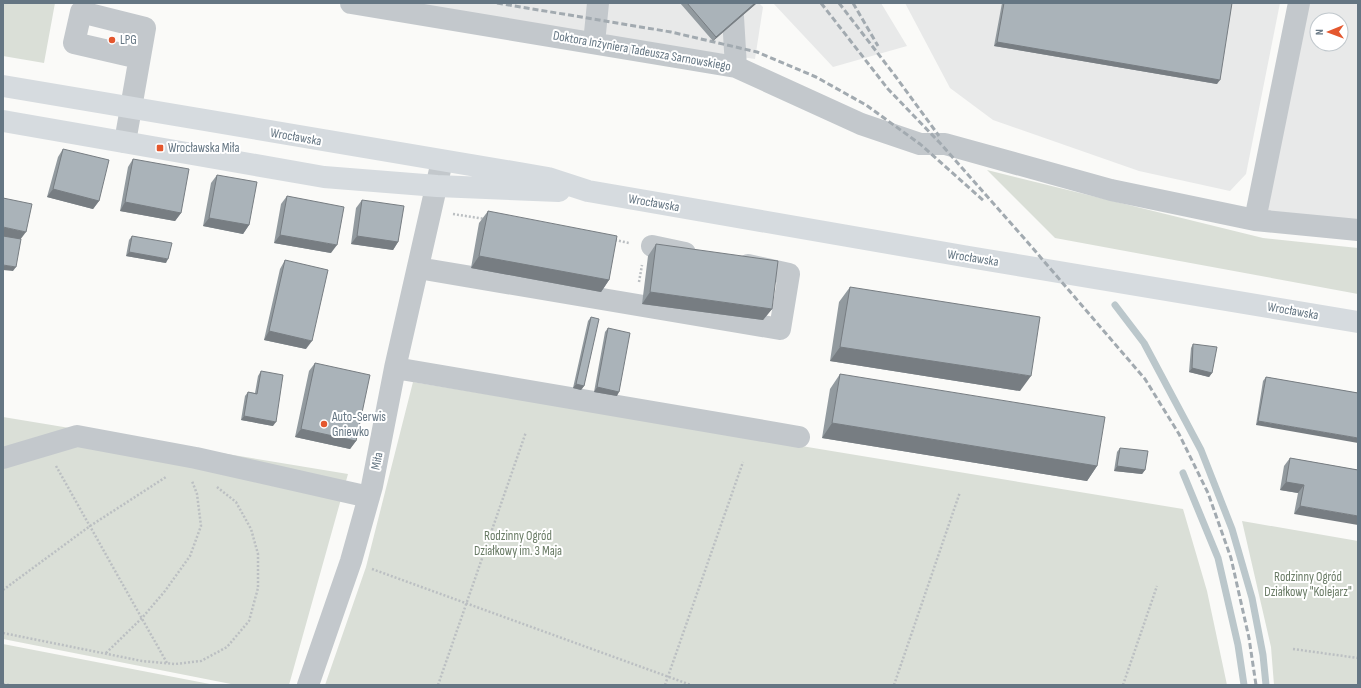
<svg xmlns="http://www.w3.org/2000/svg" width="1361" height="688" font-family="'Sofia Sans Condensed',sans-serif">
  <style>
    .built { fill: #e8e9e9; fill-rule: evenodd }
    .green { fill: #dadfd7 }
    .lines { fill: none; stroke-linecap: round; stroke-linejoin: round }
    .stream { stroke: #bbc7cb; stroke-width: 7 }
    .path { stroke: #bbbfc2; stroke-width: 2.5; stroke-dasharray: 2 2; stroke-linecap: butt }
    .minor { stroke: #c3c8cc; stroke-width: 22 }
    .major { stroke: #d6dbdf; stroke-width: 22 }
    .rail { stroke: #a2aab0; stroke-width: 3; stroke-dasharray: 6 3; stroke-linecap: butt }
    .wall { fill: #929a9f }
    .shaded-wall { fill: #777d82 }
    .building { fill: #aab3b9; stroke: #777d82 }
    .poi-dot { fill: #e4572e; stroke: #fff; stroke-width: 1.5 }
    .labels { text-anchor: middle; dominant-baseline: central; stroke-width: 4; stroke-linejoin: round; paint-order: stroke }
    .poi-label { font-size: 13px; fill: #657683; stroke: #fff; text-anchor: start }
    .street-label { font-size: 13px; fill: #657683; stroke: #fff }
    .park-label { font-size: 13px; fill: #687a64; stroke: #fff }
  </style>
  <rect width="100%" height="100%" fill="#fafaf8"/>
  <path class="built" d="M 408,3 L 759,3 L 763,7 L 755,59 L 594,35 Z
    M 773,3 L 881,3 L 907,46 L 833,67 Z
    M 905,3 L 1280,3 L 1246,174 L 1230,191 L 1139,171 L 993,120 L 950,88 Z
    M 1299,3 L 1358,3 L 1358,230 L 1255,220 ZM 1317,20 L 1341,20 L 1341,44 L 1317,44 Z"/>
  <path class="green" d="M 3,3 L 55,3 L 44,63 L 3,56 Z
    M 987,170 L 1263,238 L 1358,248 L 1358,294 L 1055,238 Z
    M 413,382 L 1183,509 L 1207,591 L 1227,685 L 325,685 L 366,567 Z
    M 3,417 L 348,474 L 289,685 L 236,685 L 3,639 Z
    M 1242,521 L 1358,541 L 1358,685 L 1274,685 L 1271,647 Z
    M 3,644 L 215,685 L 3,685 Z"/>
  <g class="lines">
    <path class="stream" d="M 1115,305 L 1144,343 L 1201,450 L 1232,529 L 1252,598 L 1263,655 L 1266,685
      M 1183,473 L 1218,558 L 1238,645 L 1244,685"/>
    <path class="path" d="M 453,214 L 485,219
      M 615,240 L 629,243
      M 639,282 L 642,265
      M 56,466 L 167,663
      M 372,569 L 691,685
      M 3,590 L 90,526 L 166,477
      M 3,633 L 142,661 L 175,664 L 201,661 L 227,647 L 249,621 L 258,588 L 258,554 L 251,529 L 236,502 L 217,487
      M 1293,649 L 1358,658
      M 106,653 L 142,618 L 165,591 L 190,556 L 201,526 L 197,494 L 192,481
      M 3,684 L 9,685
      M 438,685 L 526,432
      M 665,685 L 743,462
      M 894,685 L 960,492
      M 1123,685 L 1157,586"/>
    <path class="minor" d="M 351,3 L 736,67 L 861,124 L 920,144 L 945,144 L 1111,190 L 1255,220 L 1358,230
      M 729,3 L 733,17 L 736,67
      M 594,43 L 598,3
      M 125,142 L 145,28 L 81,12 L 74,43 L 139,58
      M 1255,220 L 1299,3
      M 652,246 L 685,253
      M 418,268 L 780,329 L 789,274 L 748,265
      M 395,368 L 799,437
      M 3,458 L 77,436 L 196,458 L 369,497
      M 308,685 L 351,561 L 372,486 L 395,368 L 442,161"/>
    <path class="major" d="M 3,86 L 548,178 L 588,191 L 969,257 L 1358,322
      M 3,121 L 324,177 L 437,186 L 559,191"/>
    <path class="rail" d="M 497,3 L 671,32 L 757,52 L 816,77 L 866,105 L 920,144 L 984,201
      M 821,3 L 888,89 L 940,143 L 1024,238 L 1145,379 L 1179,434 L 1208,493 L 1231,558 L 1249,638 L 1256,685
      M 839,3 L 896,77 L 939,136
      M 853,3 L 878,46"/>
  </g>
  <path class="wall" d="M 680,3 L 757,3 L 713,41 Z
    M 1002,3 L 1232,3 L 1217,84 L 994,46 Z
    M 63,149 L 99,201 L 93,209 L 47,197 L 58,157 Z
    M 133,159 L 181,213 L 175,221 L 120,211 L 128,167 Z
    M 217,175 L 249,225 L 243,234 L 203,226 L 211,183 Z
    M 287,196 L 331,253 L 274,243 L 281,204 Z
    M 362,200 L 398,242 L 393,250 L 351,244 L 356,208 Z
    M 488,211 L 609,280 L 601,292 L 471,268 L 479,223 Z
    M 132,236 L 166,263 L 126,256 L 129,240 Z
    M 656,244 L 772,309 L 763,320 L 642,304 L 648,256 Z
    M 285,260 L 306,349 L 264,340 L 280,269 Z
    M 850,287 L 1020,391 L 830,361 L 839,302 Z
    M 591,317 L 584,386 L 581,390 L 573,388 L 588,321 Z
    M 608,328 L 617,396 L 594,392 L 605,332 Z
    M 1193,344 L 1212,373 L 1209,377 L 1189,372 L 1191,348 Z
    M 315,363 L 356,441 L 350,449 L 295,437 L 309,371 Z
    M 261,371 L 273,426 L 241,420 L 245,396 L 248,392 L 255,393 L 258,376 Z
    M 840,374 L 1097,466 L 1087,481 L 822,438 L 830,389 Z
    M 1266,377 L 1358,393 L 1256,425 L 1263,381 Z
    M 1120,448 L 1145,470 L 1142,474 L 1114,471 L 1117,452 Z
    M 1290,458 L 1358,470 L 1294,514 L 1298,493 L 1280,490 L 1284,466 Z"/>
  <path class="shaded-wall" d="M 755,3 L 757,3 L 713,41 L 716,37 Z
    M 997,42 L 1220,80 L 1217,84 L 994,46 Z
    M 53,189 L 99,201 L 93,209 L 47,197 Z
    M 125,202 L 181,213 L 175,221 L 120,211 Z
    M 209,218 L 249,225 L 243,234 L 203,226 Z
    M 3,227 L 26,232 L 20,240 L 3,237 Z
    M 280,235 L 337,245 L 331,253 L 274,243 Z
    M 357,236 L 398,242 L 393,250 L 351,244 Z
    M 129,252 L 168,259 L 166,263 L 126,256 Z
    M 479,256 L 609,280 L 601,292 L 471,268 Z
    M 3,265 L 16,267 L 13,271 L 3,270 Z
    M 650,292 L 772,309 L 763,320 L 642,304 Z
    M 269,331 L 312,341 L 306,349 L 264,340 Z
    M 840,347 L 1031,376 L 1020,391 L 830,361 Z
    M 1192,368 L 1212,373 L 1209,377 L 1189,372 Z
    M 576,384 L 584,386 L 581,390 L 573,388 Z
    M 597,387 L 619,392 L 617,396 L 594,392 Z
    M 244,416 L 276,422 L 273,426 L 241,420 Z
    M 1258,421 L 1358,438 L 1358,443 L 1256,425 Z
    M 832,423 L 1097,466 L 1087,481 L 822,438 Z
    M 301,429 L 356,441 L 350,449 L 295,437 Z
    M 1117,466 L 1145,470 L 1142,474 L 1114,471 Z
    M 1286,482 L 1304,485 L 1298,493 L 1280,490 Z
    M 1300,506 L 1358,516 L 1358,525 L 1294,514 Z"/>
  <path class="building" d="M 687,3 L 755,3 L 716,37 Z
    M 1004,3 L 1232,3 L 1220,80 L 997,42 Z
    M 63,149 L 109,160 L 99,201 L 53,189 Z
    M 133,159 L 189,169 L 181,213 L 125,202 Z
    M 217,175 L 257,182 L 249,225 L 209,218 Z
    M 287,196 L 344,207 L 337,245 L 280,235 Z
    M 3,198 L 32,204 L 26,232 L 3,227 Z
    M 362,200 L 404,206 L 398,242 L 357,236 Z
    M 488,211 L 617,236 L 609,280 L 479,256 Z
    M 3,236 L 21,239 L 16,267 L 3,265 Z
    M 132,236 L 172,243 L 168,259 L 129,252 Z
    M 656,244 L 778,261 L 772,309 L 650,292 Z
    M 285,260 L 328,270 L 312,341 L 269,331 Z
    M 850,287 L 1040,317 L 1031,376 L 840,347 Z
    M 591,317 L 599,319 L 584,386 L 576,384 Z
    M 608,328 L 630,333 L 619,392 L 597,387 Z
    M 1193,344 L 1217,347 L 1212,373 L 1192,368 Z
    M 315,363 L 370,375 L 356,441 L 301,429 Z
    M 261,371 L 283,375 L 276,422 L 244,416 L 248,392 L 257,394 Z
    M 840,374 L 1105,417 L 1097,466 L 832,423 Z
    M 1266,377 L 1358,393 L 1358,438 L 1258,421 Z
    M 1120,448 L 1148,451 L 1145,470 L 1117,466 Z
    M 1290,458 L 1358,470 L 1358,516 L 1300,506 L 1304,485 L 1286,482 Z"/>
  <g class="poi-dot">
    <circle cx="112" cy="40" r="4"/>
    <rect x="156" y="144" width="8" height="8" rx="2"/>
    <circle cx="324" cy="424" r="4"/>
  </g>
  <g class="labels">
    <g class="poi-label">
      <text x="120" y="40">LPG</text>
      <text x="168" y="148">Wrocławska Miła</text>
      <text x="332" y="417">Auto-Serwis<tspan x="332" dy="15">Gniewko</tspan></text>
    </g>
    <g class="street-label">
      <text transform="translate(642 51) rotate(10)">Doktora Inżyniera Tadeusza Sarnowskiego</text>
      <text transform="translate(296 137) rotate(10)">Wrocławska</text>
      <text transform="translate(654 203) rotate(10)">Wrocławska</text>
      <text transform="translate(973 258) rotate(9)">Wrocławska</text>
      <text transform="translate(1293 311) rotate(10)">Wrocławska</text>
      <text transform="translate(377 461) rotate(-79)">Miła</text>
    </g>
    <g class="park-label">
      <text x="518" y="536">Rodzinny Ogród<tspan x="518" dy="15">Działkowy im. 3 Maja</tspan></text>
      <text x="1308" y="577">Rodzinny Ogród<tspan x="1308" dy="15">Działkowy "Kolejarz"</tspan></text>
    </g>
  </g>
  <rect width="1361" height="688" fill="none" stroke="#657683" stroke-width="8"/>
  <g transform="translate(1329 32) rotate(269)"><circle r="19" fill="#ffffff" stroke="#c1c8cd"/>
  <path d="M0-3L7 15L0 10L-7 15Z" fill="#e4572e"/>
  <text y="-6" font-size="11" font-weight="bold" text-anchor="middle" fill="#657683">N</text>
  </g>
</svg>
